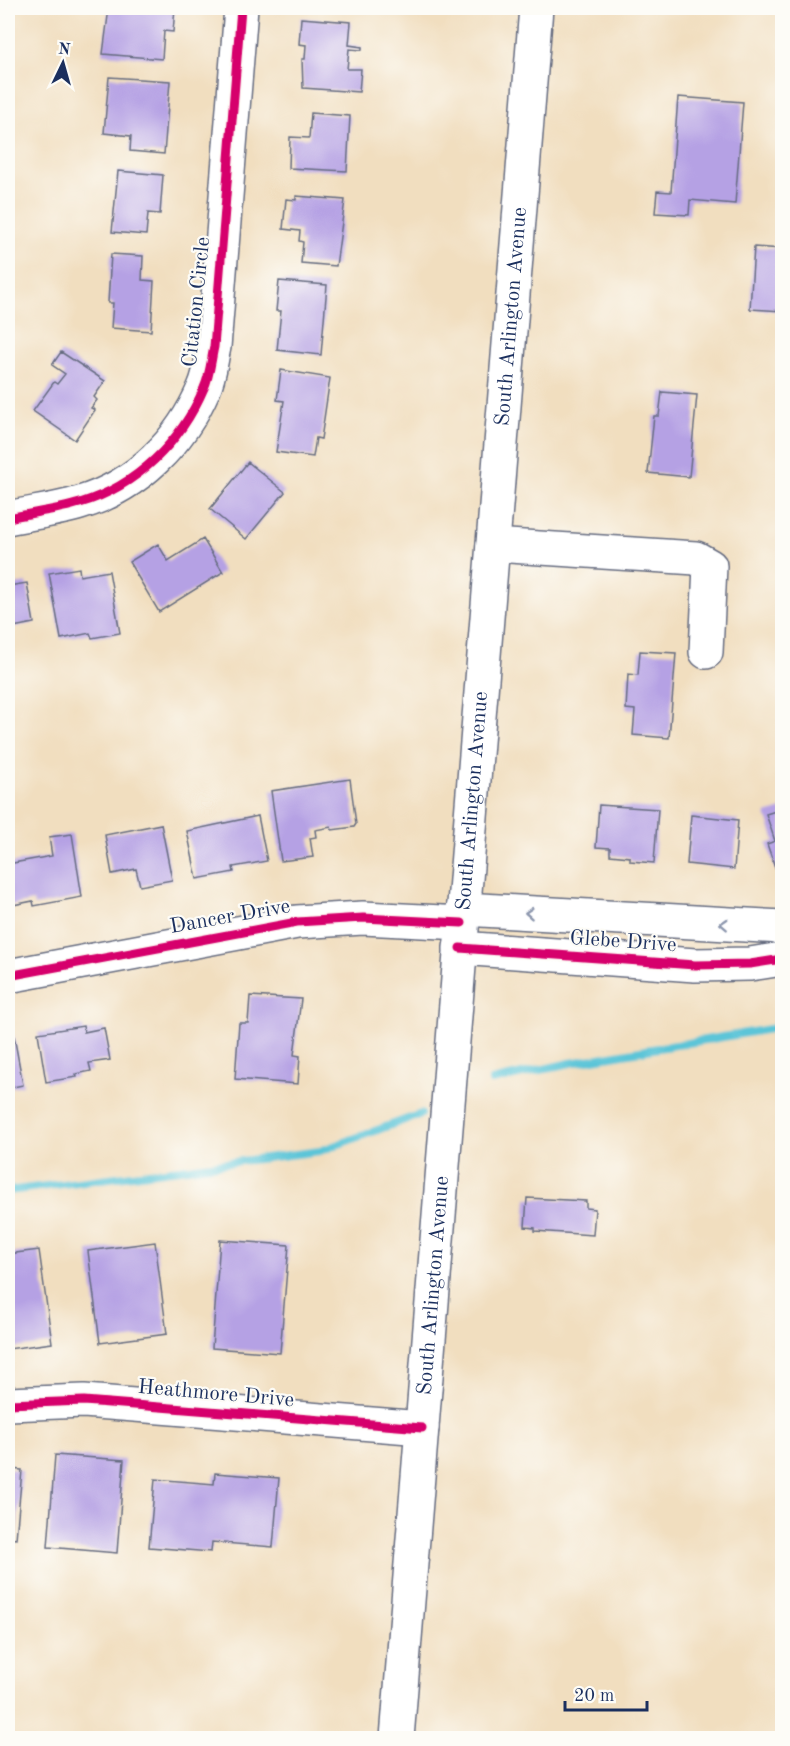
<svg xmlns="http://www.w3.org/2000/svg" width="790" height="1746" font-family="'Old Standard TT',serif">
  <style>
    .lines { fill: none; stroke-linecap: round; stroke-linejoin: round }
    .stream { stroke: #5cc5d8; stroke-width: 8 }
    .building { fill: #b5a1e4 }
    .minor-casing { stroke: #666c80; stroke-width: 36 }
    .major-casing { stroke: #666c80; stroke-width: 36 }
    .minor { stroke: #fff; stroke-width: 33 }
    .major { stroke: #fff; stroke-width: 33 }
    .cycleway-casing { stroke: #fdfcf7; stroke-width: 13 }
    .cycleway { stroke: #d6006c; stroke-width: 9 }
    .oneway { stroke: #8d97ae }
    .labels { text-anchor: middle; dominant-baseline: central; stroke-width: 4.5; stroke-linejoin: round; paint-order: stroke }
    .street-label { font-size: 21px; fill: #1b2f5e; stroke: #fdfcf7 }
  </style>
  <rect width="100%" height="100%" fill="#fdfcf7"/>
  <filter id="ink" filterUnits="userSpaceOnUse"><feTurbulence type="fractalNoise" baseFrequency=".0167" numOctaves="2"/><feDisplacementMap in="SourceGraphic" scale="12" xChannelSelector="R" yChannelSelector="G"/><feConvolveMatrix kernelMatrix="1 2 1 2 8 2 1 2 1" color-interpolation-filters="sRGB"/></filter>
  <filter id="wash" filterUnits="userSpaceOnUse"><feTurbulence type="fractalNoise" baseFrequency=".008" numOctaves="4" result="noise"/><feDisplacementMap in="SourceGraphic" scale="24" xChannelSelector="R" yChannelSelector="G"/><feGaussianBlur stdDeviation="1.35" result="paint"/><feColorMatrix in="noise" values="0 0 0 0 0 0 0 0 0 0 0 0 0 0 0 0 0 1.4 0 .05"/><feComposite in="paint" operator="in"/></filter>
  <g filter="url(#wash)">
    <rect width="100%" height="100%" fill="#f1debf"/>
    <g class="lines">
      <path class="stream" d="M 492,1081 L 570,1063 L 782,1027
        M 8,1191 L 320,1151 L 421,1114"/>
    </g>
    <g id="blocks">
      <path class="building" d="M 109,8 L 175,8 L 173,32 L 164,31 L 162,59 L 103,54 Z
        M 301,18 L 351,22 L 349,45 L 362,47 L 362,50 L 349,49 L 347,69 L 361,69 L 359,92 L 303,88 L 302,59 L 305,59 L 306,45 L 299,44 Z
        M 109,77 L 170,81 L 164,154 L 130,151 L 131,136 L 104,133 Z
        M 678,97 L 743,102 L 735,204 L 690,200 L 689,215 L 655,213 L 657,191 L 671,192 Z
        M 311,113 L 350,116 L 347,171 L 289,168 L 290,137 L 309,138 Z
        M 118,171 L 163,175 L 160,214 L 148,213 L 146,235 L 112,232 Z
        M 296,196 L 345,200 L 336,266 L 301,263 L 303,242 L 299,241 L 300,231 L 283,229 L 286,199 L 296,200 Z
        M 754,247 L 782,249 L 782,311 L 750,309 Z
        M 111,254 L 143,256 L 142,280 L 154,281 L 151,331 L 111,328 L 113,303 L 108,303 Z
        M 279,281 L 327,285 L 321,355 L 277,350 L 281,311 L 276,311 Z
        M 61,352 L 105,381 L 94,397 L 97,400 L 91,408 L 95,410 L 75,440 L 33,411 L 54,382 L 57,384 L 65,374 L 52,365 Z
        M 281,370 L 330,378 L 321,439 L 316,438 L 313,457 L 276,452 L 284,401 L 277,400 Z
        M 662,392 L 697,395 L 689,477 L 648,473 L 654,416 L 659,416 Z
        M 248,462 L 285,492 L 246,539 L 210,509 Z
        M 203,539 L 223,572 L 159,612 L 129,562 L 158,544 L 168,561 Z
        M 79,568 L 80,576 L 109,571 L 120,633 L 92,638 L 90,633 L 61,639 L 49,573 Z
        M 27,583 L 34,623 L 8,628 L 8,586 Z
        M 640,651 L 676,653 L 669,738 L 633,735 L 635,710 L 626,709 L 628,674 L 638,675 Z
        M 350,779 L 356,824 L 354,827 L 332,830 L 331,827 L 315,830 L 316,837 L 310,838 L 313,857 L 281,861 L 271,791 Z
        M 599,805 L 658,809 L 654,863 L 630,861 L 630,857 L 610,855 L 610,848 L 596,847 Z
        M 782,809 L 782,868 L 776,870 L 767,844 L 775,841 L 766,814 Z
        M 691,815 L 738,820 L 734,869 L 687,864 Z
        M 258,816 L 267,861 L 233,867 L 234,872 L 197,879 L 187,831 Z
        M 161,824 L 172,880 L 140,886 L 136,869 L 112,874 L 105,835 Z
        M 72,834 L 82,897 L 34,906 L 33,901 L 8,906 L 8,864 L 52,856 L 49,837 Z
        M 250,996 L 301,999 L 294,1055 L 300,1056 L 298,1084 L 235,1079 L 239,1023 L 248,1023 Z
        M 83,1026 L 84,1032 L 104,1028 L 110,1060 L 89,1063 L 91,1071 L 76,1074 L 77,1077 L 46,1082 L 38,1033 Z
        M 14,1036 L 23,1085 L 8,1088 L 8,1037 Z
        M 527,1198 L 586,1201 L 586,1208 L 595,1209 L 593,1235 L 535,1231 L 535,1228 L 525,1227 Z
        M 220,1240 L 289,1245 L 280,1353 L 212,1348 Z
        M 155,1242 L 167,1334 L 100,1343 L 88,1251 Z
        M 39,1250 L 52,1343 L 8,1349 L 8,1254 Z
        M 55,1455 L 124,1460 L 117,1553 L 48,1547 Z
        M 8,1469 L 22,1470 L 16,1539 L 8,1538 Z
        M 215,1473 L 279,1478 L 273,1547 L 212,1542 L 211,1552 L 149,1547 L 155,1479 L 214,1484 Z"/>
    </g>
  </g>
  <g filter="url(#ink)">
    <use href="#blocks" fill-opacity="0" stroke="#666c80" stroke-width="1.5"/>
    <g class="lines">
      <defs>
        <path id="minor" d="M 8,518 C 31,513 57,510 80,503 C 137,486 181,442 204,388 C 210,375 211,360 214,347 L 241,8
          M 493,545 L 696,558 L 710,566 L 706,652
          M 463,909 L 782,927
          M 460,948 L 695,965 L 750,964 L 782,959
          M 8,976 L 297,922 L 363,918 L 462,923
          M 8,1404 L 84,1401 L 422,1428"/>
        <g id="major">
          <path id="s1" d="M 397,1738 L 536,8"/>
        </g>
      </defs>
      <use href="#minor" class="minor-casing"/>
      <use href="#major" class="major-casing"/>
      <use href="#minor" class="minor"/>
      <use href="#major" class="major"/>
      <defs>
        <path id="cycleway" d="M 8,518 C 31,513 57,510 80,503 C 137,486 181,442 204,388 C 210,375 211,360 214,347 L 241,8
          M 460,948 L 695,965 L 750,964 L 782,959
          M 8,976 L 297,922 L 363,918 L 462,923
          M 8,1404 L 84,1401 L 422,1428"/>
      </defs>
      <use href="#cycleway" class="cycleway-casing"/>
      <use href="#cycleway" class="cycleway"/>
    </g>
    <defs><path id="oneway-chevron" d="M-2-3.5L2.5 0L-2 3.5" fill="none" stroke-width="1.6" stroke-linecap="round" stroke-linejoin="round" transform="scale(1.5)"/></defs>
    <g class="oneway">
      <use href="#oneway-chevron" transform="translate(529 913) rotate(-176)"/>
      <use href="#oneway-chevron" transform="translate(724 924) rotate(-177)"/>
    </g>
  </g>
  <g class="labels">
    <g class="street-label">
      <text transform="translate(197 302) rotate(-84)">Citation Circle</text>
      <text stroke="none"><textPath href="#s1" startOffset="1426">South Arlington Avenue</textPath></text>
      <text stroke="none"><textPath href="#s1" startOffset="940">South Arlington Avenue</textPath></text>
      <text transform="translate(230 917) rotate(-10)">Dancer Drive</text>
      <text transform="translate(623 942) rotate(4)">Glebe Drive</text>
      <text stroke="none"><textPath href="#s1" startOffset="454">South Arlington Avenue</textPath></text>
      <text transform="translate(216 1394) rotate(5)">Heathmore Drive</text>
    </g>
  </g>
  <rect width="790" height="1746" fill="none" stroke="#fdfcf7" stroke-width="30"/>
  <g transform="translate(63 63) rotate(5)" stroke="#fdfcf7" stroke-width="4.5" paint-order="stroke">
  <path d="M0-4.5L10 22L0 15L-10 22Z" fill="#1b2f5e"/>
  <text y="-9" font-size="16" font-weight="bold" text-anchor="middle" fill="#1b2f5e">N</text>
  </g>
  <path d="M565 1701v9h82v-9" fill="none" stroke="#1b2f5e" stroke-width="3"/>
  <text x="574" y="1701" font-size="18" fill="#1b2f5e" stroke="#fdfcf7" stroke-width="4.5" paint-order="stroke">20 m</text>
</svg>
